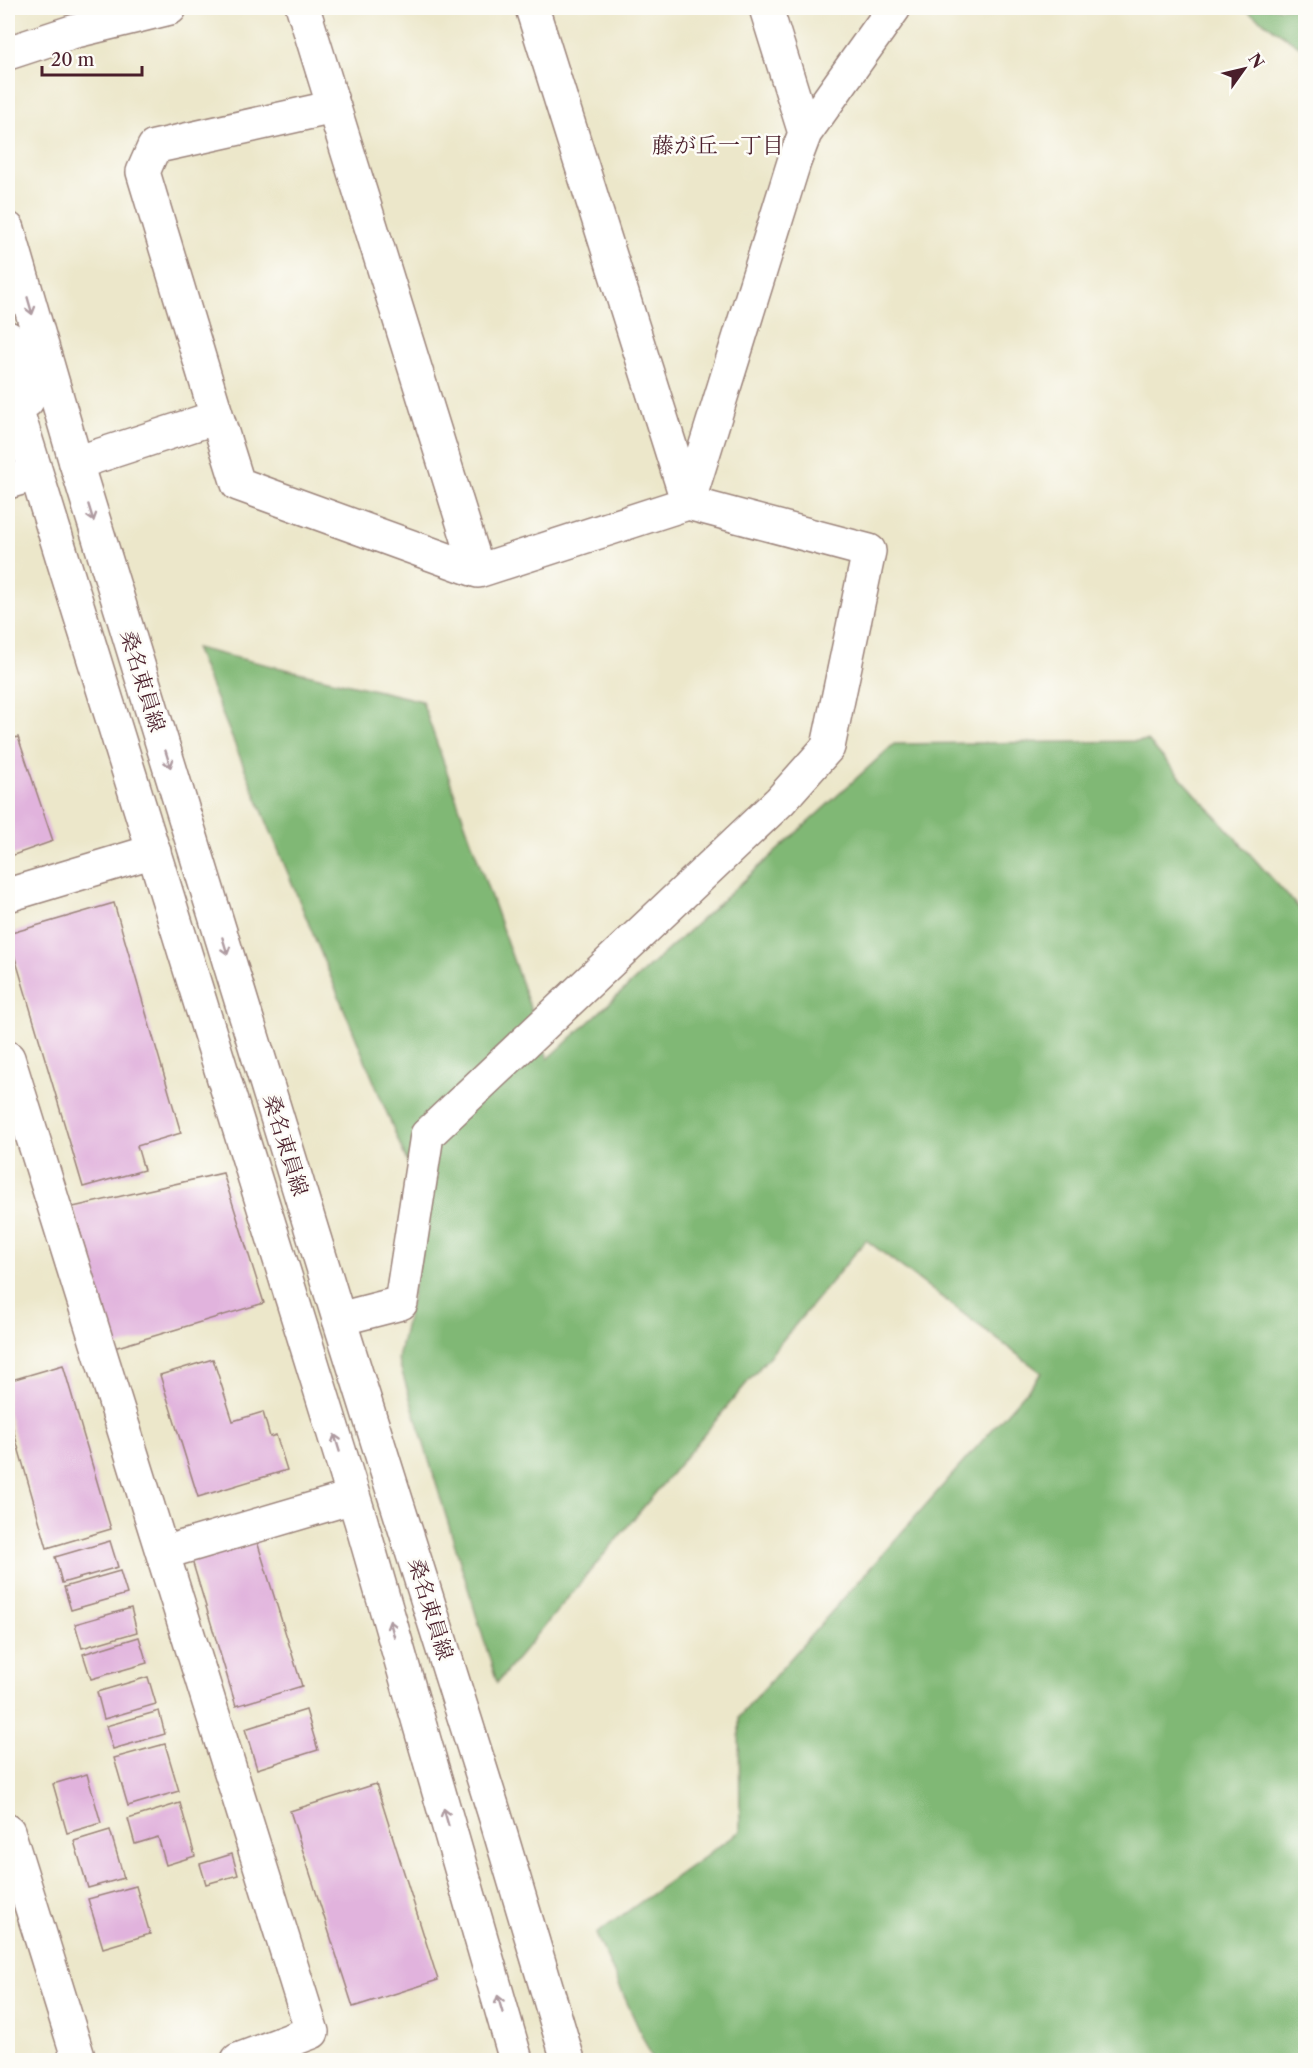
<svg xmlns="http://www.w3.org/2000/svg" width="1313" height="2068" font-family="'Libre Caslon Text','Noto Serif JP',serif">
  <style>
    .forest { fill: #80b875; stroke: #656c50; stroke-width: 1.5 }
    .building { fill: #e1b3dd }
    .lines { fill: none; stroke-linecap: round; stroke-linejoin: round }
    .minor-casing { stroke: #9b837a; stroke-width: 36 }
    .major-casing { stroke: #9b837a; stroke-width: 36 }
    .minor { stroke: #fff; stroke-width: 33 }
    .major { stroke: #fff; stroke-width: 33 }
    .oneway { stroke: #ae9aa0 }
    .labels { text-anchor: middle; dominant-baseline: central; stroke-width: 5; stroke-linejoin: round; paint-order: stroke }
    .street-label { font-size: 21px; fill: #4a1f2b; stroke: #fdfcf7 }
    .neighbourhood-label { font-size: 22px; fill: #4a1f2b; stroke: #fdfcf7 }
  </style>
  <rect width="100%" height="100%" fill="#fdfcf7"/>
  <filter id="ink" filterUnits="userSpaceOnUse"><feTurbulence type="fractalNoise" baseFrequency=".0167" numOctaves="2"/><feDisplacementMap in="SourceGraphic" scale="12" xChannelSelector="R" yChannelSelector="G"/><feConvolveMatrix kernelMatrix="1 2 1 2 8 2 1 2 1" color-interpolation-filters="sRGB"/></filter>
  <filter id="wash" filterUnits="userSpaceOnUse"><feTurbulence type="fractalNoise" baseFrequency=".008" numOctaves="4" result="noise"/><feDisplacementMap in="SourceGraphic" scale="24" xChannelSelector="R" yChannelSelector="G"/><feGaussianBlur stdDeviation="1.35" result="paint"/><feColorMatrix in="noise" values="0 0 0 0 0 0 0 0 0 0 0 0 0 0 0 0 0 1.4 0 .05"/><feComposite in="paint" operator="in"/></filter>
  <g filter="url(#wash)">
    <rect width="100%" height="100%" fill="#ece7ca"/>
    <path class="forest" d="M 1243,8 L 1305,8 L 1305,50 Z
      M 195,648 L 422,701 L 548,1059 L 894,744 L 1148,741 L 1305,915 L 1305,2060 L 653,2060 L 596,1934 L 740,1831 L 739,1717 L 1042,1373 L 866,1240 L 497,1683 L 398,1359 L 429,1215 Z"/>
    <g id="blocks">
      <path class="building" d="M 18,737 L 53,841 L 8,857 L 8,740 Z
        M 114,903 L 181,1133 L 137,1146 L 144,1170 L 83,1187 L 8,934 Z
        M 223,1173 L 264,1303 L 114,1348 L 73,1207 Z
        M 213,1359 L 233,1421 L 263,1412 L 270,1437 L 276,1435 L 287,1470 L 198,1497 L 160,1375 Z
        M 63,1365 L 111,1529 L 47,1548 L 8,1412 L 8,1381 Z
        M 256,1538 L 302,1686 L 236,1706 L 191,1557 Z
        M 110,1541 L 118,1567 L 62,1583 L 55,1557 Z
        M 120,1571 L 127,1594 L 71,1610 L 64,1587 Z
        M 131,1608 L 137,1632 L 82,1648 L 75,1624 Z
        M 139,1637 L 147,1663 L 91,1679 L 83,1654 Z
        M 148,1677 L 156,1704 L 104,1719 L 97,1692 Z
        M 306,1710 L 318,1750 L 257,1769 L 245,1729 Z
        M 159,1711 L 165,1734 L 113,1749 L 106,1726 Z
        M 165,1744 L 179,1791 L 128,1806 L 114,1758 Z
        M 87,1774 L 101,1823 L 67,1833 L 53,1784 Z
        M 376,1784 L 438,1980 L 353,2007 L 290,1811 Z
        M 180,1803 L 195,1856 L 166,1865 L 158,1837 L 135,1844 L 128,1819 Z
        M 110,1830 L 124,1878 L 88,1888 L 74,1841 Z
        M 232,1854 L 238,1875 L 206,1884 L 200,1864 Z
        M 136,1886 L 150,1934 L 103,1948 L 88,1899 Z"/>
    </g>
  </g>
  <g filter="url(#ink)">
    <use href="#blocks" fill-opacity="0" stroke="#9b837a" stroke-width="1.5"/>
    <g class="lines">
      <defs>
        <path id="minor" d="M 303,8 L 478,571
          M 766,8 L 805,133
          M 8,53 L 72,32 L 170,8
          M 217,417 L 143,172 L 154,147 L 334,107
          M 76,463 L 217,417 L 238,484 L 478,571 L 688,503 L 794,162 L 805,133 L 894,8
          M 8,482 L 35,474
          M 8,895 L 154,851
          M 8,1058 L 312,2032 L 238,2060
          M 339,1319 L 401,1303 L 427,1135 L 780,801 L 828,747 L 869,551 L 688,503 L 532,8
          M 163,1553 L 353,1497
          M 8,1831 L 79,2060"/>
        <path id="major" d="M 8,229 L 76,463 L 339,1319 L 494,1812 L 568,2060
          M 8,338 L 27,401
          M 8,382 L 361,1521 L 516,2060"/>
      </defs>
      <use href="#minor" class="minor-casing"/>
      <use href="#major" class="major-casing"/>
      <use href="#minor" class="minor"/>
      <use href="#major" class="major"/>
    </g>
    <defs><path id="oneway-shaft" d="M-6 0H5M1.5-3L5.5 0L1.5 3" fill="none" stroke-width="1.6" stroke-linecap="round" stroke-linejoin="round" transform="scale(1.5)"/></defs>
    <g class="oneway">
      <use href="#oneway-shaft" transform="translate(30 306) rotate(74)"/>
      <use href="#oneway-shaft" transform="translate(91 513) rotate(73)"/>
      <use href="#oneway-shaft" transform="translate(168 759) rotate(73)"/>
      <use href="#oneway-shaft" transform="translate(225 946) rotate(73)"/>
      <use href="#oneway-shaft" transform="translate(337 1443) rotate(-107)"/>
      <use href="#oneway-shaft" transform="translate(392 1629) rotate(-106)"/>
      <use href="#oneway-shaft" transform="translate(446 1817) rotate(-106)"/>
      <use href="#oneway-shaft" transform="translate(500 2004) rotate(-106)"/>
    </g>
  </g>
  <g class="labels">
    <g class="street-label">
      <text transform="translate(143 681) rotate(73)">桑名東員線</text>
      <text transform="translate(286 1145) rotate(73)">桑名東員線</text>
      <text transform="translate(431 1609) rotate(73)">桑名東員線</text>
    </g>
    <g class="neighbourhood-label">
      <text x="718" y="145">藤が丘一丁目</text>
    </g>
  </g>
  <rect width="1313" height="2068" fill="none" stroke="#fdfcf7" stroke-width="30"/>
  <g transform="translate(1244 69) rotate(56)" stroke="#fdfcf7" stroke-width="4.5" paint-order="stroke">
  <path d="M0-4.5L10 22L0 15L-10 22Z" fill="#4a1f2b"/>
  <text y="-9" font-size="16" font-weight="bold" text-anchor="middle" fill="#4a1f2b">N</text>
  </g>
  <path d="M42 66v9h100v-9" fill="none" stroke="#4a1f2b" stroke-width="3"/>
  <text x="51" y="66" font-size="18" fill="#4a1f2b" stroke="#fdfcf7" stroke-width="4.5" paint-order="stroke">20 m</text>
</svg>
